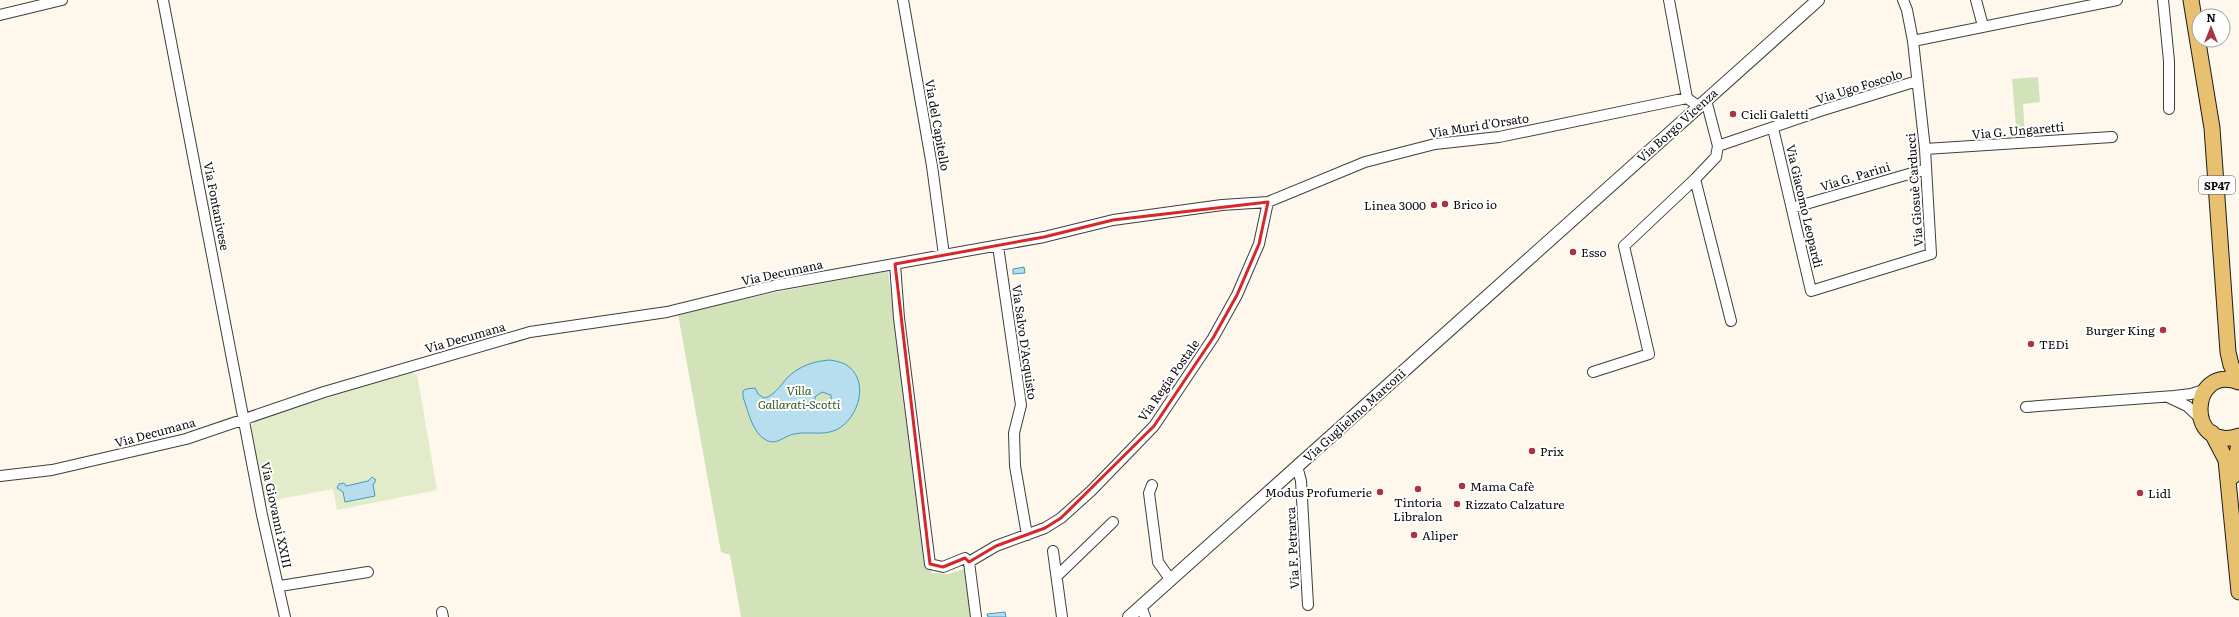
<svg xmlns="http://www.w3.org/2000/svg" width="2239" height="617" font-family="Literata,serif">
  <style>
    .green { fill: #d2e3b9 }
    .pitch { fill: #e2ebca }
    .water { fill: #b6deee; stroke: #4697bc; fill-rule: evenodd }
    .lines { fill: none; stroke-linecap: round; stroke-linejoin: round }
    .minor-casing { stroke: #3e3e3e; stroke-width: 12 }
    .tertiary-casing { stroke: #3e3e3e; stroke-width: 14 }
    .primary-casing { stroke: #1c1c1c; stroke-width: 17 }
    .minor { stroke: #fff; stroke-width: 10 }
    .tertiary { stroke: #fff; stroke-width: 12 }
    .primary { stroke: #e8c170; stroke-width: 15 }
    .marked { fill: none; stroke: #d62828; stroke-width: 3; stroke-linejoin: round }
    .poi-dot { fill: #aa3444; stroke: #fff; stroke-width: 1.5 }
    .labels { text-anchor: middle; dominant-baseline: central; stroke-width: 4; stroke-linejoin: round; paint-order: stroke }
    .shield { fill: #fff; stroke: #545454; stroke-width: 1 }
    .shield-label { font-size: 11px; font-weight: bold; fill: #0b0b0b }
    .street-label { font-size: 12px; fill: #0b0b0b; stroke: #fff }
    .poi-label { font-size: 12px; fill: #0b0b0b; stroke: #fff; text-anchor: start }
    .park-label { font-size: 12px; font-style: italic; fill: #345a24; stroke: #fff }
  </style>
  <rect width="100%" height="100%" fill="#fdf8eb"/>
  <path class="green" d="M 2038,77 L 2040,102 L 2023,104 L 2025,138 L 2017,139 L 2012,79 Z
    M 888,271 L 925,555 L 932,573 L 949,574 L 964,569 L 971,617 L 741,617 L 730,555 L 721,552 L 678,314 L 772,293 Z"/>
  <path class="pitch" d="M 412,369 L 413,374 L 417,374 L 437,490 L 337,510 L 333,489 L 264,502 L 250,433 L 250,427 L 254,422 Z"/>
  <path class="water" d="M 1024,267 L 1025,273 L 1013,274 L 1013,269 Z
    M 830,360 C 835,361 841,362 845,364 C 871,379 859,419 836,430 C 822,436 808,431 794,434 C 784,436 776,446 766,440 C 752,433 748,410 743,397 L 743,391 L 746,389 L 755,388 L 758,394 L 764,398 C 774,396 780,386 787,378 C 799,366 814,361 830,360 ZM 822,392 L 831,395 L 831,401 L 822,405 L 815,404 L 815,397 Z
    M 372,477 L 376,480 L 373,485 L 375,496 L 345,502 L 343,492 L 337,488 L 339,484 L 344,483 L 346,486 L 368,481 Z
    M 1005,612 L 1006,617 L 988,617 L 987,614 Z"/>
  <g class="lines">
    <defs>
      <path id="minor" d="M 163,0 L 262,515 L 285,617
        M 903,0 L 932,166 L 944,255
        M 1669,0 L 1687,98
        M 1976,0 L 1983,26
        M 2163,0 L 2169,61 L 2169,109
        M 0,15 L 62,0
        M 1913,41 L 2117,0
        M 1706,100 L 1718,146 L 1820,111 L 1917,81
        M 1773,128 L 1811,291 L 1931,254 L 1925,149 L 1913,41 L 1907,10 L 1903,0
        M 1925,149 L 2112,137
        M 1695,179 L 1731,321
        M 1792,208 L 1926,169
        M 998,246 L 1021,405 L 1014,433 L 1015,466 L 1027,535
        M 895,264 L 899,318 L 930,564 L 943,567 L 965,558 L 969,562 L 976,617
        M 1593,372 L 1649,354 L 1624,246 L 1695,179 L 1716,157 L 1718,146
        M 2170,398 L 2187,406 L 2200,418
        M 2026,407 L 2174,396 L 2191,394 L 2207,389
        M 1297,466 L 1301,481 L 1308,605
        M 0,476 L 52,470 L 186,439 L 324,392 L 530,332 L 667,312 L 777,285 L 1044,237 L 1113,220 L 1222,205 L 1268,202 L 1365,162 L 1435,144 L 1499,137 L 1687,98 L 1698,106
        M 1152,485 L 1149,493 L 1158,562 L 1170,579
        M 1053,551 L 1062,617
        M 969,562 L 996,546 L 1045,528 L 1061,518 L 1091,491 L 1154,426 L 1213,338 L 1237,295 L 1259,244 L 1268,202
        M 1057,576 L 1113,522
        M 280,586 L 368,572
        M 1141,606 L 1145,617
        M 442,612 L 443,617"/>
      <path id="tertiary" d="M 1129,617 L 1818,0"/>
      <path id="primary" d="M 2191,0 L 2212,128 L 2228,352 L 2231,365 L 2239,381
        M 2239,382 C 2188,363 2186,454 2239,436
        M 2212,433 L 2226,460 L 2239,592
        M 2233,476 L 2239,443"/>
    </defs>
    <use href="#minor" class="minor-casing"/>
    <use href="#tertiary" class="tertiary-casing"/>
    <use href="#primary" class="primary-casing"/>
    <use href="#minor" class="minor"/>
    <use href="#tertiary" class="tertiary"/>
    <use href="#primary" class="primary"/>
  </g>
  <path class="marked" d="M 1268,202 L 1259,244 L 1237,295 L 1213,338 L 1154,426 L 1061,518 L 1045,528 L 996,546 L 969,562 L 965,558 L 943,567 L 930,564 L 895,264 L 1044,237 L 1113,220 Z"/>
  <g class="poi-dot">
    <circle cx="1733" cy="114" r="4"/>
    <circle cx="1445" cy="204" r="4"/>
    <circle cx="1434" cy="205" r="4"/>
    <circle cx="1573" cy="252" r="4"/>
    <circle cx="2163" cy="330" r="4"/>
    <circle cx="2031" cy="344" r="4"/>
    <circle cx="1532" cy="451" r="4"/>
    <circle cx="1462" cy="486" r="4"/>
    <circle cx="1418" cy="489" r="4"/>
    <circle cx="1380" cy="492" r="4"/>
    <circle cx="2140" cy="493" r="4"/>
    <circle cx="1457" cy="504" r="4"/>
    <circle cx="1414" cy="535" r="4"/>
  </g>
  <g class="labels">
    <rect class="shield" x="2199" y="176" width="36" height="18" rx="3"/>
    <g class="shield-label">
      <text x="2217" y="185">SP47</text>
    </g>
    <g class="street-label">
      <text transform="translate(1859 86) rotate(-17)">Via Ugo Foscolo</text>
      <text transform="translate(938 125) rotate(80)">Via del Capitello</text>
      <text transform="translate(1479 125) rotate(-9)">Via Muri d'Orsato</text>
      <text transform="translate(1677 125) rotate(-42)">Via Borgo Vicenza</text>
      <text transform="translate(2018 130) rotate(-5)">Via G. Ungaretti</text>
      <text transform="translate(1855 176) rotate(-17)">Via G. Parini</text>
      <text transform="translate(1914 190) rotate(-94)">Via Giosuè Carducci</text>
      <text transform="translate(217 206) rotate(79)">Via Fontanivese</text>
      <text transform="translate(1805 206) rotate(77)">Via Giacomo Leopardi</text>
      <text transform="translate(782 272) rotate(-12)">Via Decumana</text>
      <text transform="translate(465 337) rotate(-16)">Via Decumana</text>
      <text transform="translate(1025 342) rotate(82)">Via Salvo D'Acquisto</text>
      <text transform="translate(1168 380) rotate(-55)">Via Regia Postale</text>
      <text transform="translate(1354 415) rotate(-42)">Via Guglielmo Marconi</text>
      <text transform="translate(155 432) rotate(-15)">Via Decumana</text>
      <text transform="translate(277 515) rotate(78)">Via Giovanni XXIII</text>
      <text transform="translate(1292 548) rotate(-93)">Via F. Petrarca</text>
    </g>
    <g class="poi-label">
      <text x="1741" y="114">Cicli Galetti</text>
      <text x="1453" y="204">Brico io</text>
      <text x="1426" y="205" text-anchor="end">Linea 3000</text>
      <text x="1581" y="252">Esso</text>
      <text x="2155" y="330" text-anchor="end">Burger King</text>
      <text x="2039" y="344">TEDi</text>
      <text x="1540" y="451">Prix</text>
      <text x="1470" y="486">Mama Cafè</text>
      <text x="1372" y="492" text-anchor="end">Modus Profumerie</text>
      <text x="2148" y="493">Lidl</text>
      <text x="1418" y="502" text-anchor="middle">Tintoria<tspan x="1418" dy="14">Libralon</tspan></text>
      <text x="1465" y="504">Rizzato Calzature</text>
      <text x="1422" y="535">Aliper</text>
    </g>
    <g class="park-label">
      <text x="799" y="390">Villa<tspan x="799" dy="14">Gallarati-Scotti</tspan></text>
    </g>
  </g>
  <g transform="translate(2211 28)"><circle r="19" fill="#ffffff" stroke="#9d9d9d"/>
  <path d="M0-3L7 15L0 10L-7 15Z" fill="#aa3444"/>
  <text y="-6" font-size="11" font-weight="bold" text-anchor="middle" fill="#0b0b0b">N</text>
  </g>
</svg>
